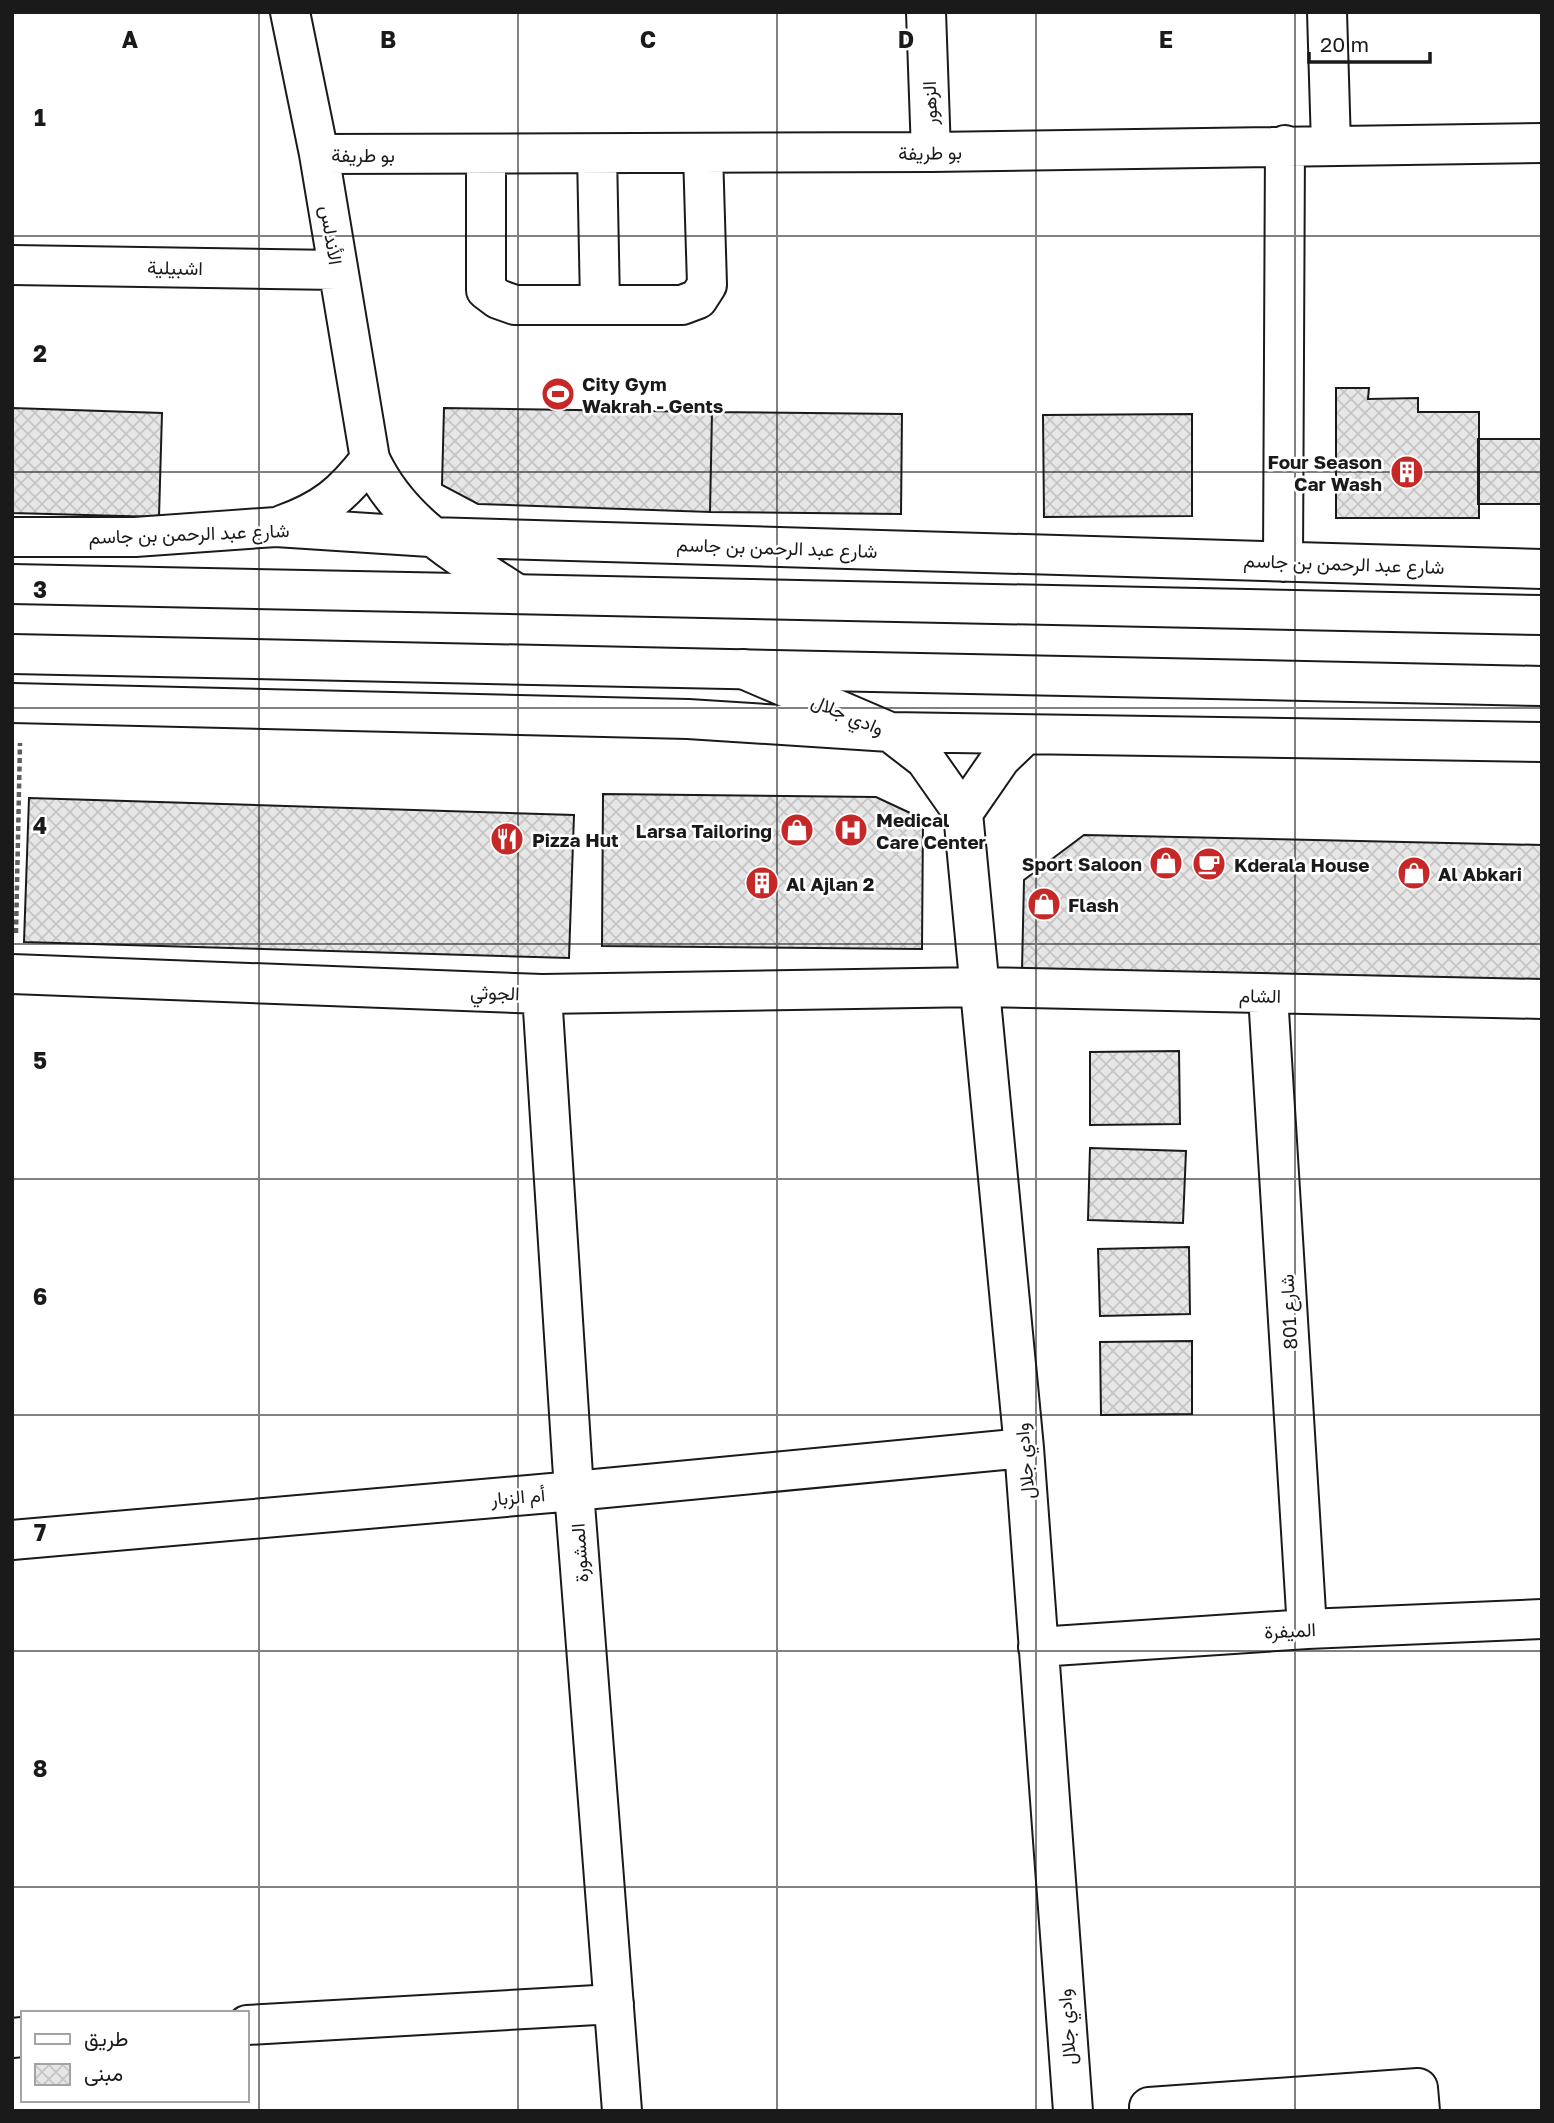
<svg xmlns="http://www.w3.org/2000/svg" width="1554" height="2123" font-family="'Golos Text',Vazirmatn,sans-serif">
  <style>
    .building { fill: url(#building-cross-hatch); stroke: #1a1a1a; stroke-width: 2 }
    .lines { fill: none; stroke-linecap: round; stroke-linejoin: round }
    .minor-casing { stroke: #1a1a1a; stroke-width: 42 }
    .major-casing { stroke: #1a1a1a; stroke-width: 42 }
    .path { stroke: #5f5f5f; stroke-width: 4.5; stroke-dasharray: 5 3.5; stroke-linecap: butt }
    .minor { stroke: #fff; stroke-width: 38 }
    .major { stroke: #fff; stroke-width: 38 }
    .grid { fill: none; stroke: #1a1a1a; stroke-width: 2; stroke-opacity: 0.55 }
    .labels { text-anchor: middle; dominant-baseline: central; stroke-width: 5; stroke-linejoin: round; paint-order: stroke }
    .street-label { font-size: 19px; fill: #1a1a1a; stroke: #fff }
    .poi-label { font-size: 19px; font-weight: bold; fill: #1a1a1a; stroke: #fff; text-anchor: start }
    .grid-label { font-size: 23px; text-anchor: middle; font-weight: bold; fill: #1a1a1a; stroke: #fff; stroke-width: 5; stroke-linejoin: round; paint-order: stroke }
  </style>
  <defs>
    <pattern id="building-cross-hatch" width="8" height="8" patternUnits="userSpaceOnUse" patternTransform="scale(1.75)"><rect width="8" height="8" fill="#e6e6e6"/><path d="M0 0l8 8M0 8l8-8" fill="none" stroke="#c5c5c5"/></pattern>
  </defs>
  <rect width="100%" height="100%" fill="#fff"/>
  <path class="building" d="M 1336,388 L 1369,388 L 1368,399 L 1418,398 L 1418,412 L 1479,412 L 1479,518 L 1336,518 Z
    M 12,408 L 162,413 L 159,517 L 12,513 Z
    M 444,408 L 712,412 L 710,512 L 478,504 L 442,485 Z
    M 712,412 L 902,414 L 901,514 L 710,512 Z
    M 1192,414 L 1192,516 L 1044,517 L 1043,415 Z
    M 1478,439 L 1542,439 L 1542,504 L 1478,504 Z
    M 603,794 L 876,797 L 923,819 L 922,949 L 602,946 Z
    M 29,798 L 574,815 L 569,958 L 24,942 Z
    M 1084,835 L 1542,845 L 1542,982 L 1022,970 L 1024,880 Z
    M 1179,1051 L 1180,1124 L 1090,1125 L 1090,1052 Z
    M 1090,1148 L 1186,1151 L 1183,1223 L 1088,1220 Z
    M 1189,1247 L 1190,1314 L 1100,1316 L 1098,1249 Z
    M 1192,1341 L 1192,1414 L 1101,1415 L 1100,1342 Z"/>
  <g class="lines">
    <defs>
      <path id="minor" d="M 290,12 L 319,154 L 370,459 C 400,524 459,556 517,594
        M 926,12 L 931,152
        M 1327,12 L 1331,145
        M 319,154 L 931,152 L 1542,143
        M 486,154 L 486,290 L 498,299 L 515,305 L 682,305 L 698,299 L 707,285 L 703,153
        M 597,154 L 600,303
        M 12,265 L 337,270
        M 282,525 C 324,510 343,494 370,459
        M 12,537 L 135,537 L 276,527 L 430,537 L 1542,569
        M 1283,562 L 1285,145
        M 743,669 L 890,732 L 925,759 L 963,813 L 1024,1448 L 1073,2111
        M 12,703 L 688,719 L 890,732 L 1542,742
        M 963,813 L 1001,758 L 1025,735
        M 12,974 L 542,994 L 979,987 L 1542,999
        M 542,994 L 574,1491 L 622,2111
        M 1268,995 L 1307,1629
        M 12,1540 L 574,1491 L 1024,1448
        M 1038,1647 L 1307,1629 L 1542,1619
        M 247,2025 L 614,2004
        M 12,2038 L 23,2037
        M 1149,2107 L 1418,2088 L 1420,2111"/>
      <path id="major" d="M 12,584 L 1542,615
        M 12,654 L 1542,686"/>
    </defs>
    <use href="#minor" class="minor-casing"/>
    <use href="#major" class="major-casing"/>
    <path class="path" d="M 16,933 L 20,743"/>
    <use href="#minor" class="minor"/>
    <use href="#major" class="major"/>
  </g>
  <path class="grid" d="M 259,12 L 259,2111M 518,12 L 518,2111M 777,12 L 777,2111M 1036,12 L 1036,2111M 1295,12 L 1295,2111M 12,236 L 1542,236M 12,472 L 1542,472M 12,708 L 1542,708M 12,944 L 1542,944M 12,1179 L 1542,1179M 12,1415 L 1542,1415M 12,1651 L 1542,1651M 12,1887 L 1542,1887"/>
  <defs>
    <symbol id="stadium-disc" viewBox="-11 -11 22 22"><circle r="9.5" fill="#c62828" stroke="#fff"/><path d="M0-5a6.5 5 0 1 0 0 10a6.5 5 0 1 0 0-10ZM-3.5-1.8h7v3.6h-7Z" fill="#fff"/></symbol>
    <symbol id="building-disc" viewBox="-11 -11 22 22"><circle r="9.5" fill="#c62828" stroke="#fff"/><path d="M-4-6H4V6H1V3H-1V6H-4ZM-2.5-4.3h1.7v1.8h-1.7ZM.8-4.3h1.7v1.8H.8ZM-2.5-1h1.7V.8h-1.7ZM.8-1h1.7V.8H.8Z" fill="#fff"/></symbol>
    <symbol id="shop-disc" viewBox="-11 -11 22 22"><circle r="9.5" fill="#c62828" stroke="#fff"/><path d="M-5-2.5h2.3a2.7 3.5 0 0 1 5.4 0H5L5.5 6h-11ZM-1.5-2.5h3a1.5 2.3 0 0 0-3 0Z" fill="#fff"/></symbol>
    <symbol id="hospital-disc" viewBox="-11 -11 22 22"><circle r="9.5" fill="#c62828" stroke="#fff"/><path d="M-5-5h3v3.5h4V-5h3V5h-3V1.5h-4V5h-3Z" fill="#fff"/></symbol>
    <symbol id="restaurant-disc" viewBox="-11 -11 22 22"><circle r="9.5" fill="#c62828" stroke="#fff"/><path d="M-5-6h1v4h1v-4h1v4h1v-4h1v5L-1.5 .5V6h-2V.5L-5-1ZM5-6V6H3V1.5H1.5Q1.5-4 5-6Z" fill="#fff"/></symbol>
    <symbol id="cafe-disc" viewBox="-11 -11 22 22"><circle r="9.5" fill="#c62828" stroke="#fff"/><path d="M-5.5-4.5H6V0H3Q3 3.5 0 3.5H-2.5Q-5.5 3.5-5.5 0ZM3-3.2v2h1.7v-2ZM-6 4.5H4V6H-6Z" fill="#fff"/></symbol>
  </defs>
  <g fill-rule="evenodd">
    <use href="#stadium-disc" x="539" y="375" width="38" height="38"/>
    <use href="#building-disc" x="1388" y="453" width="38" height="38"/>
    <use href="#shop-disc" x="778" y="811" width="38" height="38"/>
    <use href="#hospital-disc" x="832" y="811" width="38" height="38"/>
    <use href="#restaurant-disc" x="488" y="820" width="38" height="38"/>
    <use href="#shop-disc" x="1147" y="844" width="38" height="38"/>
    <use href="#cafe-disc" x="1190" y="845" width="38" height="38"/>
    <use href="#shop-disc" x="1395" y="854" width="38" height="38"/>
    <use href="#building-disc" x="743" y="864" width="38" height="38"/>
    <use href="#shop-disc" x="1025" y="885" width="38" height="38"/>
  </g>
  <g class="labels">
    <g class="street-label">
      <text transform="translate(929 103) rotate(-92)">الزهور</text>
      <text transform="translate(930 152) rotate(-1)">بو طريفة</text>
      <text x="363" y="154">بو طريفة</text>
      <text transform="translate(332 235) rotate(81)">الأندلس</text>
      <text transform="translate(175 267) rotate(1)">اشبيلية</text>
      <text transform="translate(189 533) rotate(-2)">شارع عبد الرحمن بن جاسم</text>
      <text transform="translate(777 547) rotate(2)">شارع عبد الرحمن بن جاسم</text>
      <text transform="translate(1344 563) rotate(2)">شارع عبد الرحمن بن جاسم</text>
      <text transform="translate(848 714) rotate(23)">وادي جلال</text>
      <text transform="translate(495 992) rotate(2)">الجوثي</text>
      <text transform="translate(1260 995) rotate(1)">الشام</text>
      <text transform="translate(1288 1312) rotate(-93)">شارع 801</text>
      <text transform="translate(1024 1461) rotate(-95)">وادي جلال</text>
      <text transform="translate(518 1496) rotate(-5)">أم الزبار</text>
      <text transform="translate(579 1553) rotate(-94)">المشورة</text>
      <text transform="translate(1290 1630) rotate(-3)">الميفرة</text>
      <text transform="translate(1066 2027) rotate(-94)">وادي جلال</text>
    </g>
    <g class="poi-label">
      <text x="582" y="383">City Gym<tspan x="582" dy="22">Wakrah - Gents</tspan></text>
      <text x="1382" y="461" text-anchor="end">Four Season<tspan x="1382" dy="22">Car Wash</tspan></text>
      <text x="876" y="819">Medical<tspan x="876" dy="22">Care Center</tspan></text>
      <text x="772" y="830" text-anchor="end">Larsa Tailoring</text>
      <text x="532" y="839">Pizza Hut</text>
      <text x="1142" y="863" text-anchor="end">Sport Saloon</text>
      <text x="1234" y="864">Kderala House</text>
      <text x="1438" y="873">Al Abkari</text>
      <text x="786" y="883">Al Ajlan 2</text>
      <text x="1068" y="904">Flash</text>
    </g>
  </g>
  <g class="grid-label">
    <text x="130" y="48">A</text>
    <text x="388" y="48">B</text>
    <text x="648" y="48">C</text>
    <text x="906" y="48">D</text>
    <text x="1166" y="48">E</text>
    <text x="40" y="126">1</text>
    <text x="40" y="362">2</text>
    <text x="40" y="598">3</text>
    <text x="40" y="834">4</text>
    <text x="40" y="1069">5</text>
    <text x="40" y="1305">6</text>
    <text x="40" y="1541">7</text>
    <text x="40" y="1777">8</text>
  </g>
  <rect width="1554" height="2123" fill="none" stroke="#1a1a1a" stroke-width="28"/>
  <rect x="21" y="2011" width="228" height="91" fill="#ffffff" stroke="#a3a3a3" stroke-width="2"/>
  <rect x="35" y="2034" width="35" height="10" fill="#ffffff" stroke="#a3a3a3" stroke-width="2"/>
  <text x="84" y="2046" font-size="21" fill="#1a1a1a">طريق</text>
  <rect x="35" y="2064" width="35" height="21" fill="url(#building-cross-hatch)" stroke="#a3a3a3" stroke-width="2"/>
  <text x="84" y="2081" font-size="21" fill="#1a1a1a">مبنى</text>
  <path d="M1309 52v10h121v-10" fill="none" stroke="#1a1a1a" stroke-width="3.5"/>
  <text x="1320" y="52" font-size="21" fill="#1a1a1a" stroke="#ffffff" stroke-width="5" paint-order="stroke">20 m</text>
</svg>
